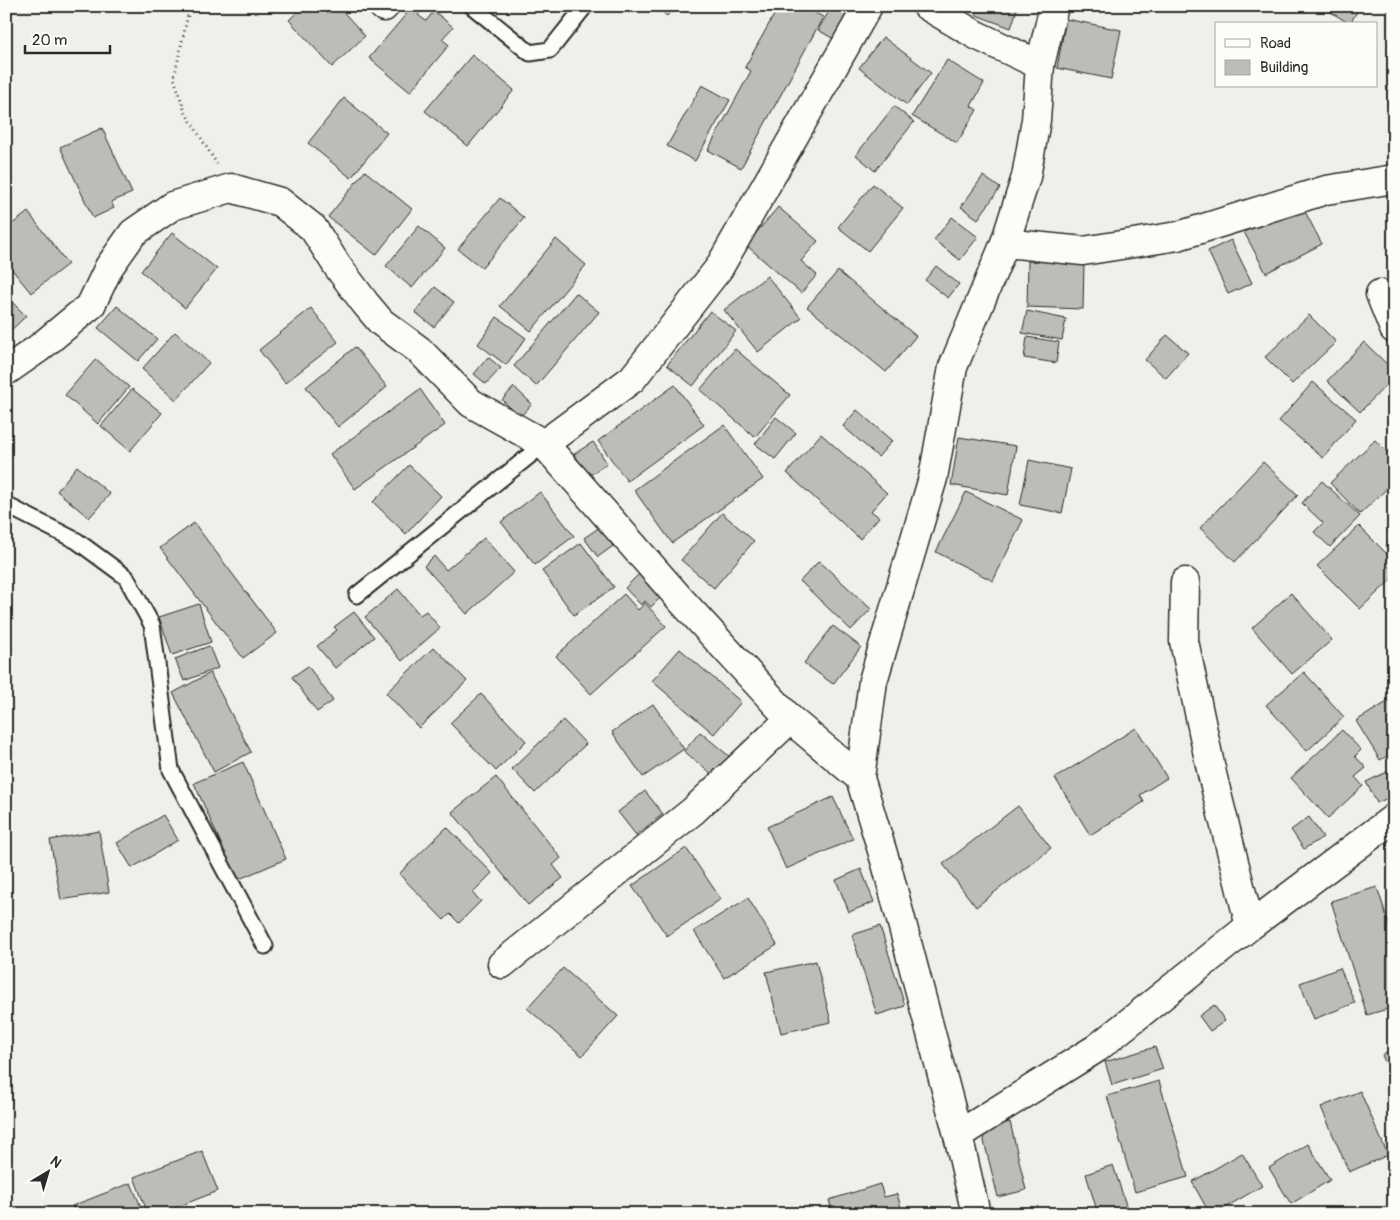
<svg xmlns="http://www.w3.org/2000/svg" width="1400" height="1220" font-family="Pangolin,sans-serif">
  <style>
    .building { fill: #bdbcb8; stroke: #2b2b2b }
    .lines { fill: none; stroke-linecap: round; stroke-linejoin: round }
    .lane-casing { stroke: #2b2b2b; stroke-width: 19 }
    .street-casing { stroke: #2b2b2b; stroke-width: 31 }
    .secondary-casing { stroke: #2b2b2b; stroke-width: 31 }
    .path { stroke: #2b2b2b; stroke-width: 3; stroke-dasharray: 1 4; stroke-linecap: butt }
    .lane { stroke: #fdfcf7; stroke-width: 15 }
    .street { stroke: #fdfcf7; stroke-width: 28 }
    .secondary { stroke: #fdfcf7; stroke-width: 28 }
  </style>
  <rect width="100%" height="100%" fill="#f0efeb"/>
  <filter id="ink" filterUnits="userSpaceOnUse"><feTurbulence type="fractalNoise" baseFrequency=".02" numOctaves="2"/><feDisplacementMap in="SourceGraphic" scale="10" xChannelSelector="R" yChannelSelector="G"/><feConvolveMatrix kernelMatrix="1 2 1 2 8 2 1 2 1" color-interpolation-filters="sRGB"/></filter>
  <g filter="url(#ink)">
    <path class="building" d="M 304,6 L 338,6 L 365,36 L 332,67 L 289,20 Z
      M 413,6 L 426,6 L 418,15 L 426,21 L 434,11 L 453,27 L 442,39 L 449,45 L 410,92 L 369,58 Z
      M 655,6 L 675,6 L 667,16 Z
      M 779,6 L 802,6 L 823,17 L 741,168 L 708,150 L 751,71 L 745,67 Z
      M 832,6 L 850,6 L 859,11 L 841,43 L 818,30 Z
      M 979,6 L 1018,6 L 1011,28 L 976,15 Z
      M 1321,6 L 1360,6 L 1350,24 Z
      M 1066,19 L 1121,30 L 1111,79 L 1057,68 Z
      M 883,37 L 931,73 L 907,105 L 859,68 Z
      M 472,55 L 514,90 L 468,146 L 425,111 Z
      M 947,60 L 984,83 L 971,106 L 977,110 L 957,143 L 912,116 Z
      M 702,85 L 730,100 L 695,161 L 667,146 Z
      M 344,98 L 387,133 L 351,178 L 308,143 Z
      M 894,106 L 914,122 L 875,171 L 856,155 Z
      M 102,128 L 132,193 L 111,202 L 114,208 L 93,218 L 60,147 Z
      M 365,171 L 412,209 L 376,255 L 328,217 Z
      M 983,176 L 1000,188 L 978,219 L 961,207 Z
      M 873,184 L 903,208 L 868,251 L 838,227 Z
      M 500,198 L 524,218 L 482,268 L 458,249 Z
      M 1300,202 L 1322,244 L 1266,273 L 1244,232 Z
      M 778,207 L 818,241 L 801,261 L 817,275 L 801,293 L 746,245 Z
      M 28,212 L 68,264 L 31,293 L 6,262 L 6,229 Z
      M 952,217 L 978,237 L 960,260 L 934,240 Z
      M 419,226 L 445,248 L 412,288 L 386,266 Z
      M 172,233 L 217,269 L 185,308 L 141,271 Z
      M 556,239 L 586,265 L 531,331 L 500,306 Z
      M 1231,240 L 1252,283 L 1228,294 L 1208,251 Z
      M 1028,261 L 1084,263 L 1083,309 L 1027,307 Z
      M 936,266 L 959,284 L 948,298 L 925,280 Z
      M 838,271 L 916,336 L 886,372 L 807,307 Z
      M 767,276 L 801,318 L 758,352 L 724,310 Z
      M 435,287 L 454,302 L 434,327 L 415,312 Z
      M 576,293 L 599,312 L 536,386 L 514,366 Z
      M 6,296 L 26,316 L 6,335 Z
      M 117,306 L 157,339 L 138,361 L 98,328 Z
      M 311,308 L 338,342 L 285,383 L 259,350 Z
      M 710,311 L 736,331 L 693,386 L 667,365 Z
      M 1027,311 L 1066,319 L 1062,340 L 1022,333 Z
      M 1309,315 L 1336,342 L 1292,384 L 1265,357 Z
      M 497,317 L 526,338 L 506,365 L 478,344 Z
      M 175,332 L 209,363 L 176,400 L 142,369 Z
      M 1167,335 L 1188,353 L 1166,378 L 1145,360 Z
      M 1027,337 L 1059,342 L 1056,363 L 1024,358 Z
      M 1364,342 L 1394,371 L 1394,377 L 1360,412 L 1327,381 Z
      M 355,347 L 387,387 L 338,427 L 306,387 Z
      M 735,349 L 790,395 L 755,437 L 700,390 Z
      M 488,357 L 501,368 L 486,384 L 474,374 Z
      M 96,359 L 129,387 L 98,424 L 65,395 Z
      M 1313,382 L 1356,419 L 1323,458 L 1279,421 Z
      M 675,385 L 704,425 L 627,481 L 598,441 Z
      M 514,387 L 532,404 L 520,417 L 502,400 Z
      M 132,389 L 162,413 L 130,451 L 101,426 Z
      M 420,389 L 445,425 L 355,489 L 330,454 Z
      M 857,410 L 892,441 L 878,457 L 843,426 Z
      M 776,417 L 796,433 L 775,459 L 755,444 Z
      M 724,425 L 763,479 L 672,543 L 634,490 Z
      M 821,434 L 887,493 L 871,511 L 879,517 L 860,539 L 787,473 Z
      M 959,437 L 1016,446 L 1008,495 L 951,485 Z
      M 1375,440 L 1394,459 L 1394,482 L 1360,514 L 1330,483 Z
      M 593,442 L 607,463 L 589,476 L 574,454 Z
      M 1029,460 L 1071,469 L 1062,513 L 1020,505 Z
      M 1263,462 L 1298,495 L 1235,562 L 1200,528 Z
      M 409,465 L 441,496 L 406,534 L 373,502 Z
      M 77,466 L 110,494 L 89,518 L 57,491 Z
      M 1322,481 L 1360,516 L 1330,547 L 1314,532 L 1323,523 L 1302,503 Z
      M 540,492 L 574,536 L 535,565 L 501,522 Z
      M 966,492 L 1023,520 L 993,581 L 936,552 Z
      M 722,513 L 754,541 L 714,588 L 681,560 Z
      M 194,523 L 277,633 L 243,658 L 160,548 Z
      M 1359,526 L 1394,561 L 1394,577 L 1360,609 L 1317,566 Z
      M 600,527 L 613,546 L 598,557 L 584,538 Z
      M 484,538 L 514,572 L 467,614 L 424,566 L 434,556 L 446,570 Z
      M 581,543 L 614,587 L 574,615 L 542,571 Z
      M 819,561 L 871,609 L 851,630 L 800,581 Z
      M 641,572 L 663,595 L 651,607 L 645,601 L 641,605 L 625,588 Z
      M 398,589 L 420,615 L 426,611 L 440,628 L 402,661 L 365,617 Z
      M 1291,593 L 1332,640 L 1292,674 L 1252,628 Z
      M 624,594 L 638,610 L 645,603 L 666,626 L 591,694 L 556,656 Z
      M 199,604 L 211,642 L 172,655 L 159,617 Z
      M 354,612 L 374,637 L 335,668 L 317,646 L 337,630 L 334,627 Z
      M 833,626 L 861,647 L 833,684 L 804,663 Z
      M 209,646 L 218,668 L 184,681 L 175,659 Z
      M 434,647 L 467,681 L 419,728 L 386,693 Z
      M 680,649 L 741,702 L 714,734 L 652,681 Z
      M 308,666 L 333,701 L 317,712 L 292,677 Z
      M 1304,672 L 1344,717 L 1307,751 L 1266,705 Z
      M 210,673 L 251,752 L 214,772 L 173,693 Z
      M 481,694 L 526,741 L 496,771 L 450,723 Z
      M 1392,699 L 1394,702 L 1394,752 L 1380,760 L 1356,721 Z
      M 653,704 L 684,749 L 643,777 L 612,732 Z
      M 563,720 L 586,744 L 535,793 L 512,769 Z
      M 1136,728 L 1167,778 L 1140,795 L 1144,802 L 1090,835 L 1055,778 Z
      M 1342,730 L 1361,750 L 1355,756 L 1366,768 L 1355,777 L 1363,786 L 1328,818 L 1291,778 Z
      M 700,732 L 735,761 L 719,781 L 684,751 Z
      M 243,762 L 286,859 L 237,880 L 194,783 Z
      M 1387,772 L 1394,786 L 1394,795 L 1377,803 L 1366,782 Z
      M 496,777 L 561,858 L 553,865 L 563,878 L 528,905 L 452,812 Z
      M 645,791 L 663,814 L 636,835 L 618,812 Z
      M 833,797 L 853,839 L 786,869 L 767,827 Z
      M 1018,806 L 1051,848 L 976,907 L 943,864 Z
      M 163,815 L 178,840 L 132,868 L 117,843 Z
      M 1309,817 L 1323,837 L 1304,849 L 1291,830 Z
      M 447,827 L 492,873 L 472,893 L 481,901 L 459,923 L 450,914 L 444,920 L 399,874 Z
      M 99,831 L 109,892 L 61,900 L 50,840 Z
      M 686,848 L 721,899 L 667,936 L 632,886 Z
      M 861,869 L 874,902 L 849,912 L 836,880 Z
      M 1377,887 L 1394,939 L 1394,1007 L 1367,1015 L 1331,901 Z
      M 748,898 L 777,945 L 724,978 L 694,931 Z
      M 880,926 L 905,1006 L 877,1015 L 852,935 Z
      M 816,961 L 831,1022 L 781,1033 L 766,972 Z
      M 563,968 L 618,1016 L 582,1056 L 527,1008 Z
      M 1340,968 L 1355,1003 L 1314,1019 L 1300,983 Z
      M 1214,1005 L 1225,1021 L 1210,1031 L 1199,1016 Z
      M 1155,1047 L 1163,1069 L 1112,1085 L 1105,1062 Z
      M 1394,1050 L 1394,1083 L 1382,1055 Z
      M 1159,1081 L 1188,1177 L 1135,1192 L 1107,1096 Z
      M 1360,1091 L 1388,1155 L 1349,1172 L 1321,1107 Z
      M 1010,1122 L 1026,1190 L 998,1197 L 981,1129 Z
      M 1308,1144 L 1330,1180 L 1291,1204 L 1269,1168 Z
      M 202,1151 L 218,1191 L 159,1214 L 148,1214 L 134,1177 Z
      M 1242,1153 L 1262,1186 L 1214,1214 L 1210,1214 L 1192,1182 Z
      M 1113,1165 L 1128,1211 L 1119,1214 L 1098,1214 L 1086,1174 Z
      M 131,1183 L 144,1214 L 76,1214 L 72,1206 Z
      M 880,1184 L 884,1197 L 897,1194 L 903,1214 L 833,1214 L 829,1200 Z"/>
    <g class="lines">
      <defs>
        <path id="lane" d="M 472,6 L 530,53 L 550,50 L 585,6
          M 6,505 L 77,541 L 126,577 L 152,625 L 171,770 L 265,946
          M 357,595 L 544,444"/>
        <path id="street" d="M 383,6 L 384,7
          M 927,6 L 976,35 L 1040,65
          M 1005,243 L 1083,251 L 1178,236 L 1326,190 L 1394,179
          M 1380,294 L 1394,329
          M 6,371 L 39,348 L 91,305 L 109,267 L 133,233 L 172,206 L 231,188 L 280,202 L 313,228 L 338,267 L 365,303 L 381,322 L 419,350 L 471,403 L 544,444 L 680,599 L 790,719 L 860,778
          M 544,444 L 632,379 L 719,268 L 868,6
          M 1185,582 L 1184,641 L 1212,774 L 1250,926
          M 502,964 L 693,811 L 790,719
          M 958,1135 L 1097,1048 L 1250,926 L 1394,818"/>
        <path id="secondary" d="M 976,1214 L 958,1135 L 887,867 L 860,778 L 873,681 L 933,478 L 953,367 L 1005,243 L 1026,177 L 1036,120 L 1040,65 L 1054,6"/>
      </defs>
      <use href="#lane" class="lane-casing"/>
      <use href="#street" class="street-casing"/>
      <use href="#secondary" class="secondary-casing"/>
      <path class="path" d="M 190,6 L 174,78 L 185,112 L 217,164"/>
      <use href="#lane" class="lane"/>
      <use href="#street" class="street"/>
      <use href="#secondary" class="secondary"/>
    </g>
  </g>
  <rect width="1400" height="1220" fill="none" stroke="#fdfcf7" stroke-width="25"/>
  <rect x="12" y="12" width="1375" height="1195" fill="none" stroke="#2b2b2b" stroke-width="2" filter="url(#ink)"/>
  <rect x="1215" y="22" width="162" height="65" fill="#fdfcf7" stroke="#a9a8a5"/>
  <rect x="1225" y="39" width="25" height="8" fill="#fdfcf7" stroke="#a9a8a5"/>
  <text x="1260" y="48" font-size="15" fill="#2b2b2b">Road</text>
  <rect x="1225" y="60" width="25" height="15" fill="#bdbcb8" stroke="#a9a8a5"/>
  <text x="1260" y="72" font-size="15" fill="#2b2b2b">Building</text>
  <g transform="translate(48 1172) rotate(38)" stroke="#fdfcf7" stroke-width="4" paint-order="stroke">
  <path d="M0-4L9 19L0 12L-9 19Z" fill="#2b2b2b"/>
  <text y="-8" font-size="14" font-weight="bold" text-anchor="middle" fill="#2b2b2b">N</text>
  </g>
  <path d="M25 45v8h85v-8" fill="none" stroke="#2b2b2b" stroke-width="2.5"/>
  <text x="32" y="45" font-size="15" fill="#2b2b2b" stroke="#fdfcf7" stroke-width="4" paint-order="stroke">20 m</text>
</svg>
